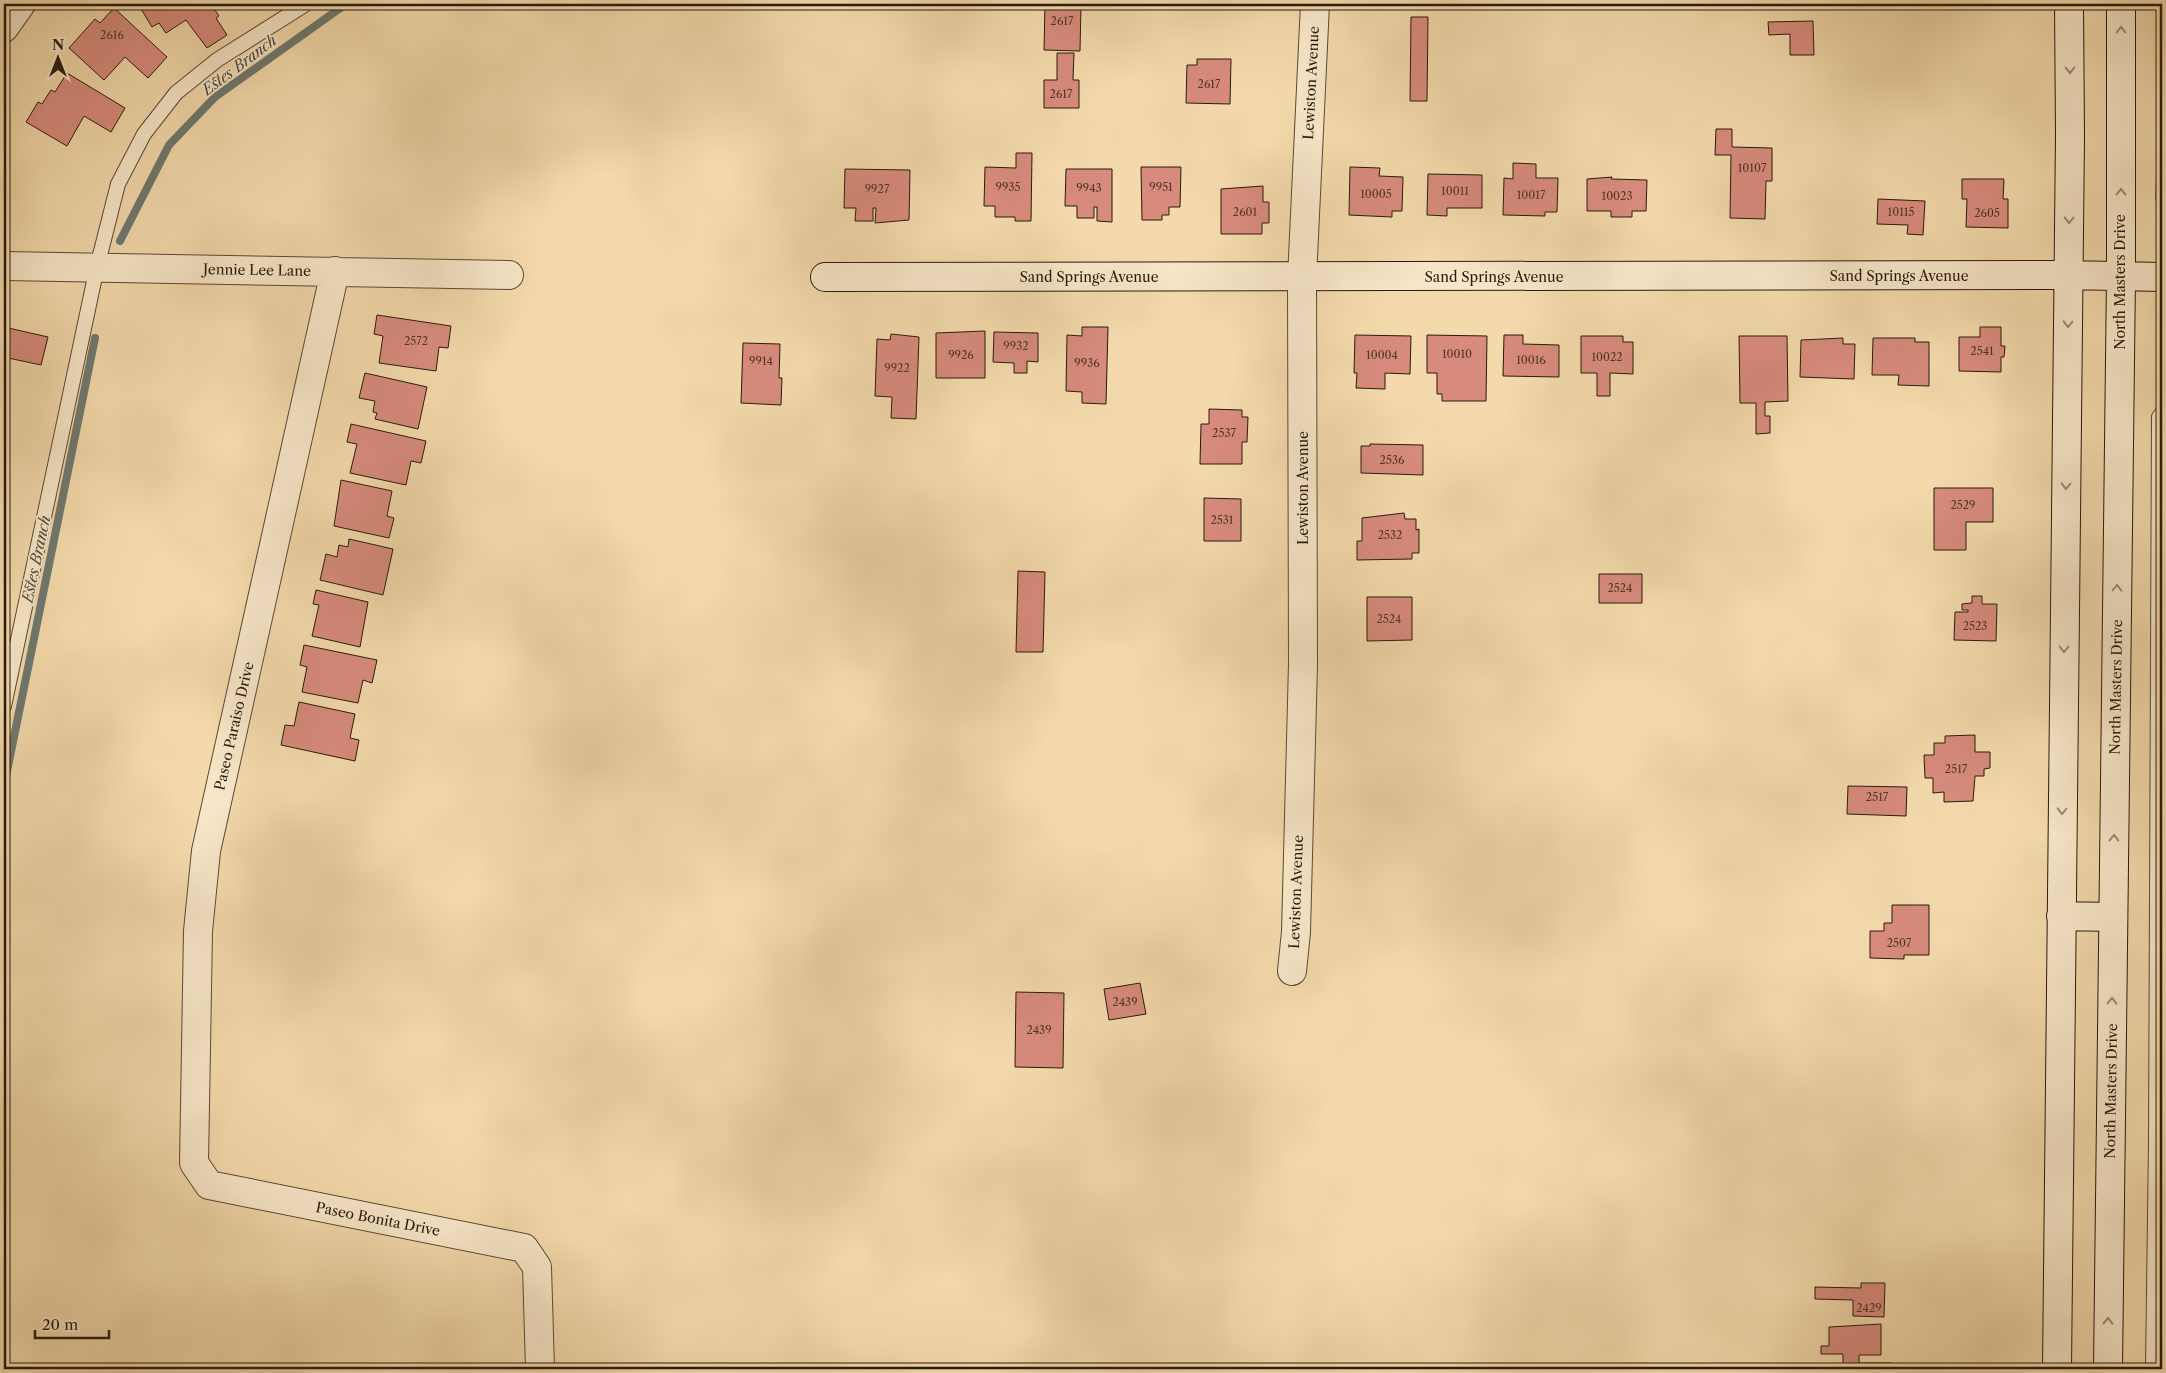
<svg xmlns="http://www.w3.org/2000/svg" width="2166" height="1373" font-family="'Libre Caslon Text',serif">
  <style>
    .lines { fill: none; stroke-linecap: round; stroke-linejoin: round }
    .stream { stroke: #6f7971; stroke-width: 8 }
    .building { fill: #d88b7d; stroke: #261b0c }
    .lane-casing { stroke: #594a34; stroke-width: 16 }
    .street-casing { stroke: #594a34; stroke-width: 30 }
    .secondary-casing { stroke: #261b0c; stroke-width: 30 }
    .lane { stroke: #f7e6c8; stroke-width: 14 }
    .street { stroke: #f7e6c8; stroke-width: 28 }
    .secondary { stroke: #f7e6c8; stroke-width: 28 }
    .oneway { stroke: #998b73 }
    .labels { text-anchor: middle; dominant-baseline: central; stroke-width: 4; stroke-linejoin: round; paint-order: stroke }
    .number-label { font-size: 11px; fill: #523728 }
    .street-label { font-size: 14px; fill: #261b0c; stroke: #f7e6c8 }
    .water-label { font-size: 15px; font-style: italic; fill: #4b4a3e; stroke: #f7e6c8 }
  </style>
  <rect width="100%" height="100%" fill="#f3d9ab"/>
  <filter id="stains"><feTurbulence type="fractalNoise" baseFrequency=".004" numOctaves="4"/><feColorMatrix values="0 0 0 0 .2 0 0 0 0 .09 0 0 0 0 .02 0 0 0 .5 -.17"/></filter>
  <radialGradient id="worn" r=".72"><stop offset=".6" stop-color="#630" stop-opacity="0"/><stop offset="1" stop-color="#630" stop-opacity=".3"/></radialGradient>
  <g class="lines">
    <path class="stream" d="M 120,241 L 169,145 L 215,97 L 346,4
      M 4,786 L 95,338"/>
  </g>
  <path class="building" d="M 138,4 L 211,4 L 219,16 L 216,18 L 227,35 L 207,48 L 186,20 L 166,33 L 159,23 L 152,27 Z
    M 1045,4 L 1081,4 L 1080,51 L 1044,50 Z
    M 114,8 L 167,57 L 148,78 L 125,57 L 104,80 L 69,48 L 95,19 L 100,23 Z
    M 1411,17 L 1428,17 L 1427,101 L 1410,101 Z
    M 1813,21 L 1814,55 L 1790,55 L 1790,34 L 1769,35 L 1768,22 Z
    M 1057,53 L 1074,53 L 1073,80 L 1079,80 L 1079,108 L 1044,108 L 1044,80 L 1057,80 Z
    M 1197,59 L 1231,59 L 1230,104 L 1186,103 L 1187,65 L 1197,65 Z
    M 67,73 L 125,108 L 111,132 L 84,116 L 67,146 L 26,122 L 38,102 L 42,104 L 51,90 L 55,92 Z
    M 1716,129 L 1732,129 L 1732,147 L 1772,148 L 1772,181 L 1766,181 L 1765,219 L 1730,218 L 1731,155 L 1715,155 Z
    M 1016,153 L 1032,153 L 1031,221 L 1015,221 L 1015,217 L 995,217 L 995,206 L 984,206 L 985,167 L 1016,168 Z
    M 2157,156 L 2162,156 L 2162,200 L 2156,200 Z
    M 1513,163 L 1536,164 L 1536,178 L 1558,178 L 1557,212 L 1545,212 L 1545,216 L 1503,215 L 1504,178 L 1513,179 Z
    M 1141,167 L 1181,167 L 1180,207 L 1169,207 L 1169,215 L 1162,215 L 1162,220 L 1142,220 Z
    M 1350,167 L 1380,168 L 1379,176 L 1403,177 L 1402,211 L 1392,211 L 1392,217 L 1349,215 Z
    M 845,169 L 910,170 L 909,220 L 875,223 L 876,208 L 873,208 L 873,221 L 855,221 L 856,208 L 844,208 Z
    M 1066,169 L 1112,169 L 1112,222 L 1097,221 L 1097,207 L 1094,207 L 1094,218 L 1077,218 L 1077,206 L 1065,206 Z
    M 1428,174 L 1482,175 L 1482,208 L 1447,208 L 1447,216 L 1427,215 Z
    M 1612,177 L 1611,179 L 1647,180 L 1646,211 L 1632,211 L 1632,217 L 1611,217 L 1611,211 L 1587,211 L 1587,179 Z
    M 1962,179 L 2004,179 L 2003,199 L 2008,199 L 2008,228 L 1966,227 L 1967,199 L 1962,199 Z
    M 1263,186 L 1263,202 L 1269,202 L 1269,223 L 1262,223 L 1262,234 L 1221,234 L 1221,189 Z
    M 1878,199 L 1925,201 L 1923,235 L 1907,234 L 1908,225 L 1877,224 Z
    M 377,315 L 451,326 L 448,348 L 439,347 L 436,371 L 379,363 L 383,336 L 374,334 Z
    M 4,327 L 48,337 L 41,365 L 8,358 L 4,378 Z
    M 1082,327 L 1108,327 L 1106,404 L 1082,403 L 1082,392 L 1066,391 L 1067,335 L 1082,336 Z
    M 1980,327 L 2001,327 L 2001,346 L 2005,346 L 2004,357 L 2001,357 L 2001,372 L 1959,371 L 1959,337 L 1980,337 Z
    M 985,331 L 985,378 L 936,378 L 936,333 Z
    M 994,332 L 1038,333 L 1038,362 L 1027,361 L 1027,373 L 1014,373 L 1014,363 L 993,362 Z
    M 891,334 L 919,337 L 916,419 L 891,418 L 892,397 L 875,396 L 877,339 L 890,340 Z
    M 1355,335 L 1411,336 L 1410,374 L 1385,373 L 1385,389 L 1356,388 L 1357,373 L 1354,373 Z
    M 1427,335 L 1487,336 L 1486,401 L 1442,401 L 1442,394 L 1437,394 L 1437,373 L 1427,373 Z
    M 1504,335 L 1523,335 L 1523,344 L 1559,345 L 1559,377 L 1503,376 Z
    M 1581,336 L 1623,336 L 1623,342 L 1633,342 L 1633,374 L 1610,373 L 1610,396 L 1597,396 L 1597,373 L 1581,373 Z
    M 1739,336 L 1787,336 L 1788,401 L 1765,402 L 1765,416 L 1770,416 L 1770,433 L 1756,434 L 1756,403 L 1740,403 Z
    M 1843,338 L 1843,344 L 1855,344 L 1854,379 L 1800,377 L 1801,340 Z
    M 1873,338 L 1915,338 L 1915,342 L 1929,342 L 1929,386 L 1898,385 L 1899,375 L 1872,375 Z
    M 743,343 L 780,344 L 779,378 L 782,378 L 781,405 L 741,403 Z
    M 365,373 L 427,387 L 418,429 L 375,419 L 377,413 L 373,412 L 375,401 L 359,398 Z
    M 1209,409 L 1242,410 L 1242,417 L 1248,417 L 1247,442 L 1242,442 L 1242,464 L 1200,464 L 1201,424 L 1209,424 Z
    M 351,424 L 426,441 L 421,463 L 411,461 L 406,485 L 350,473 L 357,444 L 347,442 Z
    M 1370,444 L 1423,445 L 1423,475 L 1361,473 L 1361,446 L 1370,446 Z
    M 341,480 L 392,491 L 387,516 L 394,518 L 389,538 L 334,526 Z
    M 1934,488 L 1993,488 L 1993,522 L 1966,522 L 1966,550 L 1934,550 Z
    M 1204,498 L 1241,499 L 1241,541 L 1204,541 Z
    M 1404,513 L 1405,519 L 1416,519 L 1416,530 L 1419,529 L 1419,553 L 1412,553 L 1412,559 L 1357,560 L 1357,541 L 1362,541 L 1362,518 Z
    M 349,539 L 393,549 L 383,595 L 320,580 L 326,554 L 337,557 L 339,545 L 348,547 Z
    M 1018,571 L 1045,572 L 1043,652 L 1016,652 Z
    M 1599,574 L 1642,574 L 1642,603 L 1599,603 Z
    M 316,590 L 368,602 L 360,647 L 312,636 L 319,605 L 313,604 Z
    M 1972,596 L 1982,596 L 1982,604 L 1997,604 L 1996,641 L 1954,640 L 1955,612 L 1968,612 L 1968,610 L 1962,610 L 1962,604 L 1972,603 Z
    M 1367,597 L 1412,597 L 1412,640 L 1367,641 Z
    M 304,645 L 377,660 L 372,683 L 363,680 L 358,703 L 302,692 L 307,667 L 300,665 Z
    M 299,702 L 355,714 L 350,738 L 359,740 L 355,761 L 281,745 L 285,725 L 294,726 Z
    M 1975,735 L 1975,752 L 1990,752 L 1990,768 L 1984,769 L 1984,776 L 1975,776 L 1973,801 L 1944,802 L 1944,792 L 1933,793 L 1933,778 L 1925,778 L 1924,755 L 1934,755 L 1934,743 L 1945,743 L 1945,736 Z
    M 1848,786 L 1907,787 L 1906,816 L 1847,814 Z
    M 1892,905 L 1929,905 L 1929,955 L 1904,955 L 1904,959 L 1870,958 L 1870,931 L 1884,931 L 1884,923 L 1892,923 Z
    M 1140,983 L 1146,1014 L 1109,1020 L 1104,989 Z
    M 1016,992 L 1064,993 L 1063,1068 L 1015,1067 Z
    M 1861,1283 L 1885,1283 L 1884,1317 L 1853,1316 L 1853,1300 L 1815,1299 L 1815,1287 L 1861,1288 Z
    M 1881,1324 L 1881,1355 L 1859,1355 L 1859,1363 L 1892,1363 L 1892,1369 L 1843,1369 L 1843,1354 L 1821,1354 L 1821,1346 L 1829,1346 L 1829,1327 Z"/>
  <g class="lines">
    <defs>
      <path id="lane" d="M 4,706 L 97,267 L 118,184 L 144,134 L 176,93 L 217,60 L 306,4
        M 2156,1141 L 2159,417 L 2162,413
        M 2153,1369 L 2156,1141 L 2162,1141"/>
      <path id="street" d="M 4,28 L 21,4
        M 4,266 L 509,275
        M 335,271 L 206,851 L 198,931 L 194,1163 L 209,1185 L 524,1248 L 537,1267 L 540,1369
        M 1292,971 L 1296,932 L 1303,664 L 1302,278 L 1315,4"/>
      <path id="secondary" d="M 825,277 L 2068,275 L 2162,277
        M 2061,916 L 2113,917
        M 2057,1369 L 2070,136 L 2069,4
        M 2108,1369 L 2121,276 L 2121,4"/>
    </defs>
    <use href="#lane" class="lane-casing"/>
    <use href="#street" class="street-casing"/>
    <use href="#secondary" class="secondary-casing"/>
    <use href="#lane" class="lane"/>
    <use href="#street" class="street"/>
    <use href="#secondary" class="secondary"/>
  </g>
  <defs><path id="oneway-chevron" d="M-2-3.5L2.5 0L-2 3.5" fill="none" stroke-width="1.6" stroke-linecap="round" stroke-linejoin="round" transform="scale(1.25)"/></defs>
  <g class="oneway">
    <use href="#oneway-chevron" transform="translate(2121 30) rotate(-90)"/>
    <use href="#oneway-chevron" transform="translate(2070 70) rotate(90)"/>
    <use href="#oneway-chevron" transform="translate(2121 192) rotate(-90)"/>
    <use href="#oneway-chevron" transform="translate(2069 220) rotate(91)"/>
    <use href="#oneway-chevron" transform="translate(2068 324) rotate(91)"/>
    <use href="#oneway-chevron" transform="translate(2066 486) rotate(91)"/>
    <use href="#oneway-chevron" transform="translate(2117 588) rotate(-89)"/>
    <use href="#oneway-chevron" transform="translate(2064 649) rotate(91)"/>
    <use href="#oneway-chevron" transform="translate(2062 811) rotate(91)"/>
    <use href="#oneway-chevron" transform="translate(2114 838) rotate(-89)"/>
    <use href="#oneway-chevron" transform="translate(2112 1001) rotate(-89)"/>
    <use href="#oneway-chevron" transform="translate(2108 1321) rotate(-89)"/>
  </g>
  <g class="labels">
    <g class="number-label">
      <text x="1062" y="21">2617</text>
      <text x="112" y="35">2616</text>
      <text x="1209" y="84">2617</text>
      <text x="1061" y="94">2617</text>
      <text x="1752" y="168">10107</text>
      <text x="1008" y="187">9935</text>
      <text x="1161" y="187">9951</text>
      <text x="1089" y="188">9943</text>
      <text x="877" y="189">9927</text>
      <text x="1455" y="191">10011</text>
      <text x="1376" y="194">10005</text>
      <text x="1531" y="195">10017</text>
      <text x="1617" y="196">10023</text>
      <text x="1245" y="212">2601</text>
      <text x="1901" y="212">10115</text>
      <text x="1987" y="213">2605</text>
      <text x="416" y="341">2572</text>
      <text x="1016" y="346">9932</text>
      <text x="1982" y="351">2541</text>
      <text x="1457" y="354">10010</text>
      <text x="961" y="355">9926</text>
      <text x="1382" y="355">10004</text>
      <text x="1607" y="357">10022</text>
      <text x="1531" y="360">10016</text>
      <text x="761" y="361">9914</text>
      <text x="1087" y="363">9936</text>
      <text x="897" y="368">9922</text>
      <text x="1224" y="433">2537</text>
      <text x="1392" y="460">2536</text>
      <text x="1963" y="505">2529</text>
      <text x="1222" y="520">2531</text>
      <text x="1390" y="535">2532</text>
      <text x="1620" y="588">2524</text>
      <text x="1389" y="619">2524</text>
      <text x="1975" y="626">2523</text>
      <text x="1956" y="769">2517</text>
      <text x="1877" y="797">2517</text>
      <text x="1899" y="943">2507</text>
      <text x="1125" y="1002">2439</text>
      <text x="1039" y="1030">2439</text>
      <text x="1869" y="1308">2429</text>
    </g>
    <g class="street-label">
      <text transform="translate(1311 83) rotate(-87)">Lewiston Avenue</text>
      <text transform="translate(257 270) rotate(1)">Jennie Lee Lane</text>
      <text x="1899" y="276">Sand Springs Avenue</text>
      <text x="1089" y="277">Sand Springs Avenue</text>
      <text x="1494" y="277">Sand Springs Avenue</text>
      <text transform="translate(2120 282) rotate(-90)">North Masters Drive</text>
      <text transform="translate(1303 488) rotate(-90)">Lewiston Avenue</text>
      <text transform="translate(2116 687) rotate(-89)">North Masters Drive</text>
      <text transform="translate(234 726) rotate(-77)">Paseo Paraiso Drive</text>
      <text transform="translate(1296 892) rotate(-88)">Lewiston Avenue</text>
      <text transform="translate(2111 1091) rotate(-89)">North Masters Drive</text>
      <text transform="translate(378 1219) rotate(11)">Paseo Bonita Drive</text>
    </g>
    <g class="water-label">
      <text transform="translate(239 65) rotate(-37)">Estes Branch</text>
      <text transform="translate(36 559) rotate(-78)">Estes Branch</text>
    </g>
  </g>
  <rect width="2166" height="1373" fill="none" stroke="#f3d9ab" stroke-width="20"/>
  <rect x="5" y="5" width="2156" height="1363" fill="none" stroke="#261b0c" stroke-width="2.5"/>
  <rect x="10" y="10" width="2146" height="1353" fill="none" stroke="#261b0c"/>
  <g transform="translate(58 58)" stroke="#f7e6c8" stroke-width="4" paint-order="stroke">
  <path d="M0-4L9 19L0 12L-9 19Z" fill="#261b0c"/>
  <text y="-8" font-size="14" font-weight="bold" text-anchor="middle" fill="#261b0c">N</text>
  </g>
  <path d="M35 1330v8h74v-8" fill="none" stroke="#261b0c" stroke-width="2.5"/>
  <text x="42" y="1330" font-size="15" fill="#261b0c" stroke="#f7e6c8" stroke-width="4" paint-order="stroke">20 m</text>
  <rect width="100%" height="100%" filter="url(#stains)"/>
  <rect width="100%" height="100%" fill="url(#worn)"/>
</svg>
